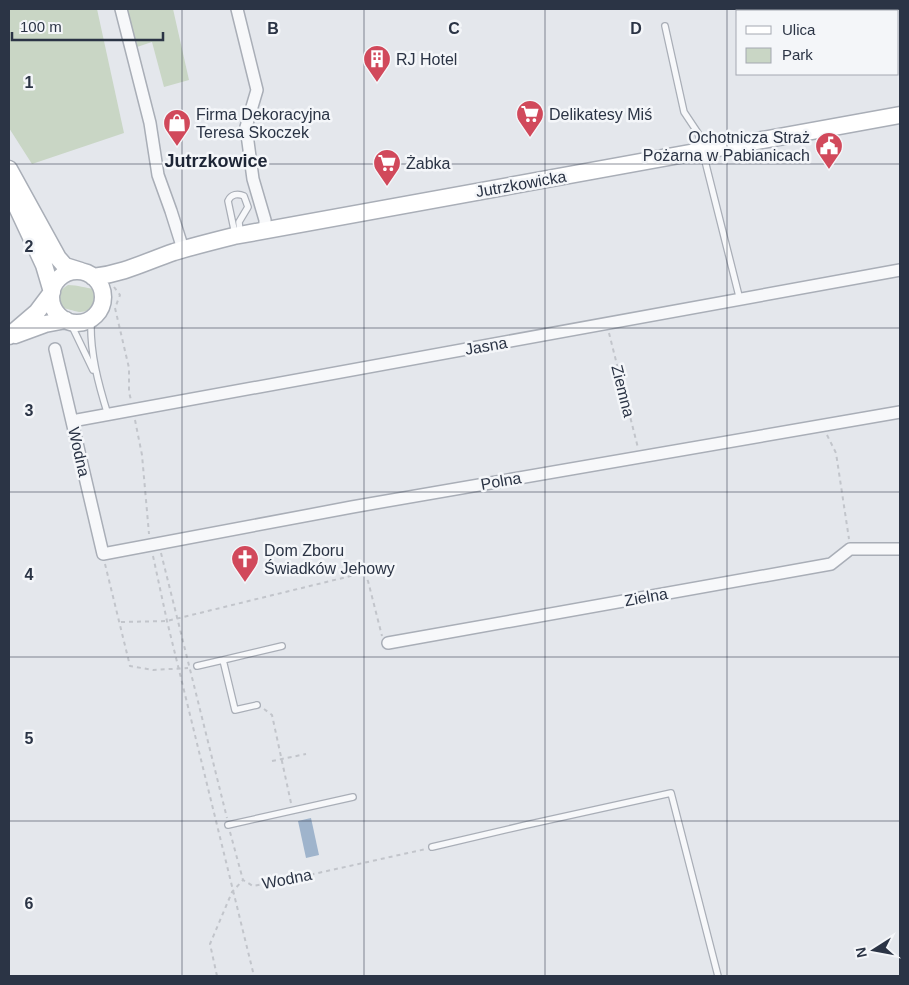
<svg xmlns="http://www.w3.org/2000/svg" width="909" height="985" font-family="Arial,sans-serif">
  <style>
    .green { fill: #c9d6c5 }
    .water { fill: #9fb4cc }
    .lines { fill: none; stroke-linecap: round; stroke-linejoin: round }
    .lane-casing { stroke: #a9aeb7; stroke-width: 8 }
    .street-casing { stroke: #a9aeb7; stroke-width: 14 }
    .secondary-casing { stroke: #a9aeb7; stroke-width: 19 }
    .path { stroke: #c2c5cb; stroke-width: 2; stroke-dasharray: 4 4; stroke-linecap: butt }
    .lane { stroke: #f7f8fa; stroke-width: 5.5 }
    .street { stroke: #f7f8fa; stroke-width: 11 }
    .secondary { stroke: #fff; stroke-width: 16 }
    .grid { fill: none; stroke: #2b3445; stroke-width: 1; stroke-opacity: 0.55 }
    .labels { text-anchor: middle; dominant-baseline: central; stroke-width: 5; stroke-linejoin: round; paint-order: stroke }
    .poi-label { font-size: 16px; fill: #2b3445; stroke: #f4f6f9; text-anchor: start }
    .street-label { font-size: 16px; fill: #2b3445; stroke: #f4f6f9 }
    .neighbourhood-label { font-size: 18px; font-weight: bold; fill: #1d2536; stroke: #f4f6f9 }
    .grid-label { font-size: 16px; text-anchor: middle; font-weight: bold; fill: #2b3445; stroke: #f4f6f9; stroke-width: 5; stroke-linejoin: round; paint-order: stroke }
  </style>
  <rect width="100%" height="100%" fill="#e4e7ec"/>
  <path class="green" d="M 9,9 L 97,9 L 124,133 L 32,164 L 9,128 Z
    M 125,9 L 173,9 L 189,80 L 164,87 L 152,42 L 137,47 Z
    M 68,285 C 78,285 85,288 95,289 C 97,300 93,313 79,312 C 73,311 67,308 60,308 C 55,298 59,290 68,285 Z"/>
  <path class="water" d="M 311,818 L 319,855 L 306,858 L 298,821 Z"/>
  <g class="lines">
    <defs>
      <path id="lane" d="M 665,26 L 684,112 L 698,133 L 740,300
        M 235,234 L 228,201 C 231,194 238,193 244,196 L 248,207 L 239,222 L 240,232
        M 91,320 C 90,353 98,383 108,415
        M 70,322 L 93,370
        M 223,660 L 282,646
        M 197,666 L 223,660 L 235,710 L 257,705
        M 228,825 L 353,797
        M 432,847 L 526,825 L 671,793 L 718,976"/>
      <path id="street" d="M 121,9 L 150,123 L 158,175 L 171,211 L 183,249
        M 237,9 L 257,90 L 246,127 L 253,179 L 265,220 L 265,230
        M 55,349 L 103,554 L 352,507 L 900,412
        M 72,421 L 900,270
        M 388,643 L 831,564 L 850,549 L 900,549"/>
      <path id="secondary" d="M 9,169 L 58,258 L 65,266 L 81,271
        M 9,190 L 44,265 L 52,292
        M51 297a26 26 0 1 1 52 0a26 26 0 1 1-52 0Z
        M 93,277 C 125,273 145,262 174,252 C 194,246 214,241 234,236 L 900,115
        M 15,335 L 45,324 L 66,320
        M 9,336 L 37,312 L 52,292"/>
    </defs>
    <use href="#lane" class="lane-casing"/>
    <use href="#street" class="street-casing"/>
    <use href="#secondary" class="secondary-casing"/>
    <path class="path" d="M 114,287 L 120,295 L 115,308 L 129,368 L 129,392 L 131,400
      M 609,333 L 638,448
      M 135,420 L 142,455 L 149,534
      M 827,435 L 836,453 L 849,539
      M 161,553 L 227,818
      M 153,556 L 167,621 L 254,976
      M 105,564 L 130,666 L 153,670 L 188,668
      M 121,622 L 167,621 L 363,573 L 368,581 L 382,636
      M 264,709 L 272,715 L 291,803
      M 272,761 L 306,754
      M 230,832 L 243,880 L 253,886 L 291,879 L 426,849
      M 217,976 L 210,944 L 232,892 L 243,880"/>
    <use href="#lane" class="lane"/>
    <use href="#street" class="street"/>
    <use href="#secondary" class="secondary"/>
  </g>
  <path class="grid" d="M 182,9 L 182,976M 364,9 L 364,976M 545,9 L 545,976M 727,9 L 727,976M 9,164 L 900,164M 9,328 L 900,328M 9,492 L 900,492M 9,657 L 900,657M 9,821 L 900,821"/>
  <defs>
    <symbol id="building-pin" viewBox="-11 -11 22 30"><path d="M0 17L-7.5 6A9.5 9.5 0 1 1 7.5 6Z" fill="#d1495b" stroke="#f4f6f9"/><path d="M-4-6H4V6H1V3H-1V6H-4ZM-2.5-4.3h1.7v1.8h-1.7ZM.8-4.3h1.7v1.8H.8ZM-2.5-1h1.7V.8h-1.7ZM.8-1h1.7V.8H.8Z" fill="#fff"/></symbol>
    <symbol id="supermarket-pin" viewBox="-11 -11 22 30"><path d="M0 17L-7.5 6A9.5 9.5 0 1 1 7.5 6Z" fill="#d1495b" stroke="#f4f6f9"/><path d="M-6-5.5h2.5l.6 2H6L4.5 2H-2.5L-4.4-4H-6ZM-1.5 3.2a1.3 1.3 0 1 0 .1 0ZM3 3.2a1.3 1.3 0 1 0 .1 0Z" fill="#fff"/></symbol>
    <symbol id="shop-pin" viewBox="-11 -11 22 30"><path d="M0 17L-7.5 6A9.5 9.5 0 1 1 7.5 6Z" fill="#d1495b" stroke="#f4f6f9"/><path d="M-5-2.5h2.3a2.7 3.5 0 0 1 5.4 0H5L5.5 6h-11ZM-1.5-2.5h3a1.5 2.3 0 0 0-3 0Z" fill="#fff"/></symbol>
    <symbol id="civic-pin" viewBox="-11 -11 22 30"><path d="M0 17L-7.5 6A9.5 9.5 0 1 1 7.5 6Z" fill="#d1495b" stroke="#f4f6f9"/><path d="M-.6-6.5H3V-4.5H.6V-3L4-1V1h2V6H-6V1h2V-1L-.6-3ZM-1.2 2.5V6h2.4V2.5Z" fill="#fff"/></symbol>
    <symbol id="church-pin" viewBox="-11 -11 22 30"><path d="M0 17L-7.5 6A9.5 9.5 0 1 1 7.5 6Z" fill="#d1495b" stroke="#f4f6f9"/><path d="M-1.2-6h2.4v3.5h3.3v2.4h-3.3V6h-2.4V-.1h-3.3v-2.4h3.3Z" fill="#fff"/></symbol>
  </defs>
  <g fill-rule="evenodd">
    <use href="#building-pin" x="361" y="43" width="32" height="43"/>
    <use href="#supermarket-pin" x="514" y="98" width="32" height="43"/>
    <use href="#shop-pin" x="161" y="107" width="32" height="43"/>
    <use href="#civic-pin" x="813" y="130" width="32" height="43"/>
    <use href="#supermarket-pin" x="371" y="147" width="32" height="43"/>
    <use href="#church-pin" x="229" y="543" width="32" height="43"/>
  </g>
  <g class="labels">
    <g class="poi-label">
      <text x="396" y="59">RJ Hotel</text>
      <text x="196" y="114">Firma Dekoracyjna<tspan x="196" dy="18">Teresa Skoczek</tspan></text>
      <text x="549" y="114">Delikatesy Miś</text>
      <text x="810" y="137" text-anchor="end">Ochotnicza Straż<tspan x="810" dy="18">Pożarna w Pabianicach</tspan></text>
      <text x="406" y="163">Żabka</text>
      <text x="264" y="550">Dom Zboru<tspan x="264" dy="18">Świadków Jehowy</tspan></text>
    </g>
    <g class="street-label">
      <text transform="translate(521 184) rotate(-10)">Jutrzkowicka</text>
      <text transform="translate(486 346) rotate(-10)">Jasna</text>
      <text transform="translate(623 391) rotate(76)">Ziemna</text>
      <text transform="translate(79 452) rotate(77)">Wodna</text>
      <text transform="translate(501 481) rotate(-10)">Polna</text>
      <text transform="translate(646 597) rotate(-10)">Zielna</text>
      <text transform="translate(287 879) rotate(-11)">Wodna</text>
    </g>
    <g class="neighbourhood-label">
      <text x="216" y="161">Jutrzkowice</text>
    </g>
  </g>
  <g class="grid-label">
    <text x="273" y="34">B</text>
    <text x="454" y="34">C</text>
    <text x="636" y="34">D</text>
    <text x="29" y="88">1</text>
    <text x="29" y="252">2</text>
    <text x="29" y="416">3</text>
    <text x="29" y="580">4</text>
    <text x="29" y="744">5</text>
    <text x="29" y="909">6</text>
  </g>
  <rect width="909" height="985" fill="none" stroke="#2b3445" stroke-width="20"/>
  <rect x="736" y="10" width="162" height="65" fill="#f4f6f9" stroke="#a4a8b1"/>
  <rect x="746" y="26" width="25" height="8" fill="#ffffff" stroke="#a4a8b1"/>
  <text x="782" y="35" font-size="15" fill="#2b3445">Ulica</text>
  <rect x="746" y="48" width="25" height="15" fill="#c9d6c5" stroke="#a4a8b1"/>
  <text x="782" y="60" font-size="15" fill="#2b3445">Park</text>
  <g transform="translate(874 950) rotate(259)" stroke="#f4f6f9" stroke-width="4" paint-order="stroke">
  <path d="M0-4L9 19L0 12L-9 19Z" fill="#2b3445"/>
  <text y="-8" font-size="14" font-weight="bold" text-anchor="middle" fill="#2b3445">N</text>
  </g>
  <path d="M12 32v8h151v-8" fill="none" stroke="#2b3445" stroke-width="2.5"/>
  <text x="20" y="32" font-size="15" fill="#2b3445" stroke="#f4f6f9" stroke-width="4" paint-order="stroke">100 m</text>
</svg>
